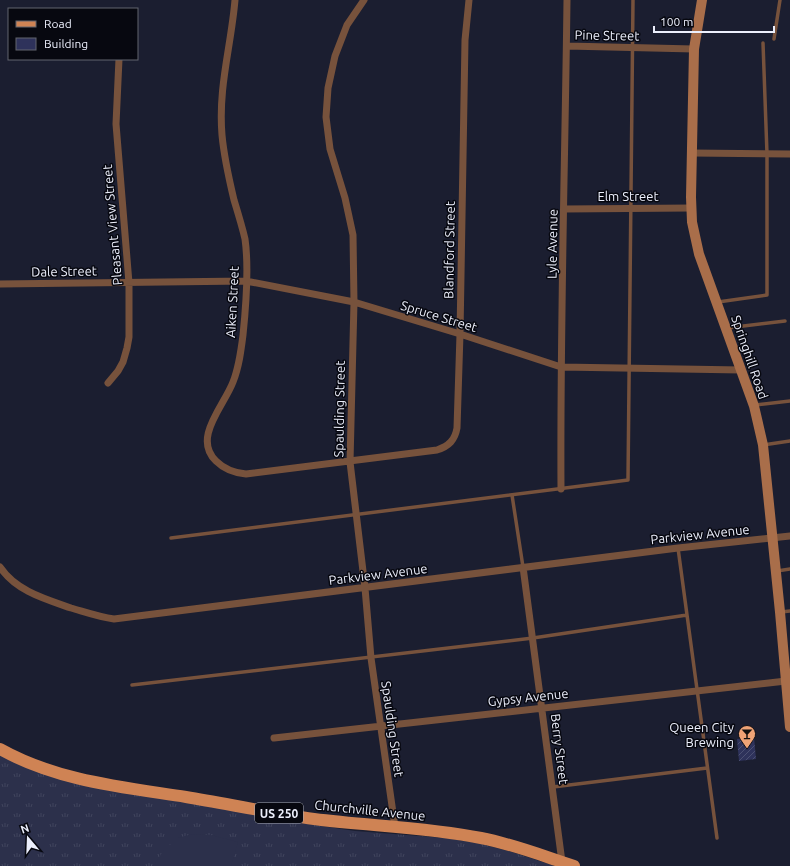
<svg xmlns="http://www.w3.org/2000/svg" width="790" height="866" font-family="Ubuntu,sans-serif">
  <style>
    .grass { fill: url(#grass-tufts) }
    .pitch { fill: #2c304b }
    .building { fill: url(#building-hatch) }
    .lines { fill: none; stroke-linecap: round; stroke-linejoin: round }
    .lane { stroke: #77523c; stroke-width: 3.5 }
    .street { stroke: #77523c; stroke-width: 7 }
    .secondary { stroke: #a96e4a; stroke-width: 10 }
    .primary { stroke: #cf8354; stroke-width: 12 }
    .labels { text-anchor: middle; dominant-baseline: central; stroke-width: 3; stroke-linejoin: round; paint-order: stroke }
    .shield { fill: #070810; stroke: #a7aab5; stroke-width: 1 }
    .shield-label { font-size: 12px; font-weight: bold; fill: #eceffc }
    .street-label { font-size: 13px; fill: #eceffc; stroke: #070810 }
    .poi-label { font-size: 13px; fill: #eceffc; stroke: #070810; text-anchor: end }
  </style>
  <defs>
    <pattern id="grass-tufts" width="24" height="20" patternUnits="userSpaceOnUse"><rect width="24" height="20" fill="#2c304b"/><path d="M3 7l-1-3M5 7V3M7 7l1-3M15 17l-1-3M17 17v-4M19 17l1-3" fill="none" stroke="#40445d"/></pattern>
    <pattern id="building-hatch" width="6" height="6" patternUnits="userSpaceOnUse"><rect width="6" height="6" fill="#2e325b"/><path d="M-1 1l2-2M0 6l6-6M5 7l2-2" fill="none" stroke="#4c5073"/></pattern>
  </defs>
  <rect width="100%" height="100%" fill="#1b1e30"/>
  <path class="grass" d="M 0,752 L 101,788 L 321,826 L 355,831 L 445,838 L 478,843 L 512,852 L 555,866 L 0,866 Z"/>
  <path class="pitch" d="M 192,834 L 211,835 L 238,842 L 231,866 L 153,866 L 164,850 L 178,838 Z"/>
  <path class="building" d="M 754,737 L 756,759 L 739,761 L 737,739 Z"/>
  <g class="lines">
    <path class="lane" d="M 774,39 L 780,0
      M 718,302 L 767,295 L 767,154 L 763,43
      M 727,328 L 785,321
      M 755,405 L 790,401
      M 763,445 L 790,441
      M 512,495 L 523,567
      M 171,538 L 628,480 L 633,0
      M 678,548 L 717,838
      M 777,571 L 790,569
      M 781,612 L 790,611
      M 132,685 L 533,638 L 687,615
      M 553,787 L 707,768"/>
    <path class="street" d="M 235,0 C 231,47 218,87 222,135 C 224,157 229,179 234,200 C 238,213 242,226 245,239 C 249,267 246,306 243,335 C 241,351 239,367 233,382 C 224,406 192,438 216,461 C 224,469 235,473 246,474 L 437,450 C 449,446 455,440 457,428 L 460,334 L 465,40 L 469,0
      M 364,0 L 347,25 L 335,56 L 328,88 L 326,117 L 330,149 L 345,198 L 353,235 L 354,302 L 350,462 L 365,588 L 371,658 L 395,827
      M 567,46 L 694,49
      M 692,153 L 790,154
      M 564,209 L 691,208
      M 0,284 L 246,281 L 354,302 L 460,334 L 561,367 L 741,370
      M 108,383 L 118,371 L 123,362 L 127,348 L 129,337 L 129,283 L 116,124 L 119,59
      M 561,489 C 560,326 565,163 567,0
      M 0,567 C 16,591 45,599 71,608 C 85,612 99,617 114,619 L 678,548 L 790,536
      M 523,567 L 562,862
      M 274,738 L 786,681"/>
    <path class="secondary" d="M 702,0 L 694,49 L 691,197 L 692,222 L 699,254 L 754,406 L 763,445 L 780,612 L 790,727"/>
    <path class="primary" d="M 0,749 C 57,781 122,787 186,797 C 228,804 271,813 314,819 C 369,826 426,827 481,838 C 513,844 543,856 574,866"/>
  </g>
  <defs>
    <symbol id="bar-pin" viewBox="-11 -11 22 30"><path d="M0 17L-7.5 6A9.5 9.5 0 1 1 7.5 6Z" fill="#efa376" stroke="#070810"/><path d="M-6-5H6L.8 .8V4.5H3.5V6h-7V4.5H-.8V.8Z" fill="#111"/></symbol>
  </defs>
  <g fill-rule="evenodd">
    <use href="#bar-pin" x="737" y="724" width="20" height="27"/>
  </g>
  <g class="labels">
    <rect class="shield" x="255" y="803" width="48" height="20" rx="3"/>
    <g class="shield-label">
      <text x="279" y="813">US 250</text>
    </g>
    <g class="street-label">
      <text transform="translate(607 35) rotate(1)">Pine Street</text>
      <text x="628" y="196">Elm Street</text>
      <text transform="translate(112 225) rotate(-95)">Pleasant View Street</text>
      <text transform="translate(552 244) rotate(-89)">Lyle Avenue</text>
      <text transform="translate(449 250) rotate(-89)">Blandford Street</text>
      <text transform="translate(64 271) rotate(-1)">Dale Street</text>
      <text transform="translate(232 302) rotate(-87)">Aiken Street</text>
      <text transform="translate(439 316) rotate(17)">Spruce Street</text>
      <text transform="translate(750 357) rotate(71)">Springhill Road</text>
      <text transform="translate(339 409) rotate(-89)">Spaulding Street</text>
      <text transform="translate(700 534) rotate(-6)">Parkview Avenue</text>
      <text transform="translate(378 574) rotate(-7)">Parkview Avenue</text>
      <text transform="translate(528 697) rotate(-6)">Gypsy Avenue</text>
      <text transform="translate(393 729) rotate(82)">Spaulding Street</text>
      <text transform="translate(560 749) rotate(83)">Berry Street</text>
      <text transform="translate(370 810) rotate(6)">Churchville Avenue</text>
    </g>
    <g class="poi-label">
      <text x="734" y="727">Queen City<tspan x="734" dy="15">Brewing</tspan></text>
    </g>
  </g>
  <rect x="8" y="8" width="130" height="52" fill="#070810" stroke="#63646e"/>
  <rect x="16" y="21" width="20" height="6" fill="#cf8354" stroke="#63646e"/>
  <text x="44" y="28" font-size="12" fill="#eceffc">Road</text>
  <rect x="16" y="38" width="20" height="12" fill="#2e325b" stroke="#63646e"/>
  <text x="44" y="48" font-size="12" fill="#eceffc">Building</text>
  <g transform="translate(28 838) rotate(341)" stroke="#070810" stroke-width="3" paint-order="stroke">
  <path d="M0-3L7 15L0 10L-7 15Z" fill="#eceffc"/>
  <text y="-6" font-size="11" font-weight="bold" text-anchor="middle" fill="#eceffc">N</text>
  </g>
  <path d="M654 26v6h120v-6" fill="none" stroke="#eceffc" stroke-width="2"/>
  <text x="660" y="26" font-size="12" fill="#eceffc" stroke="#070810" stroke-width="3" paint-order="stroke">100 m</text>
</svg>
